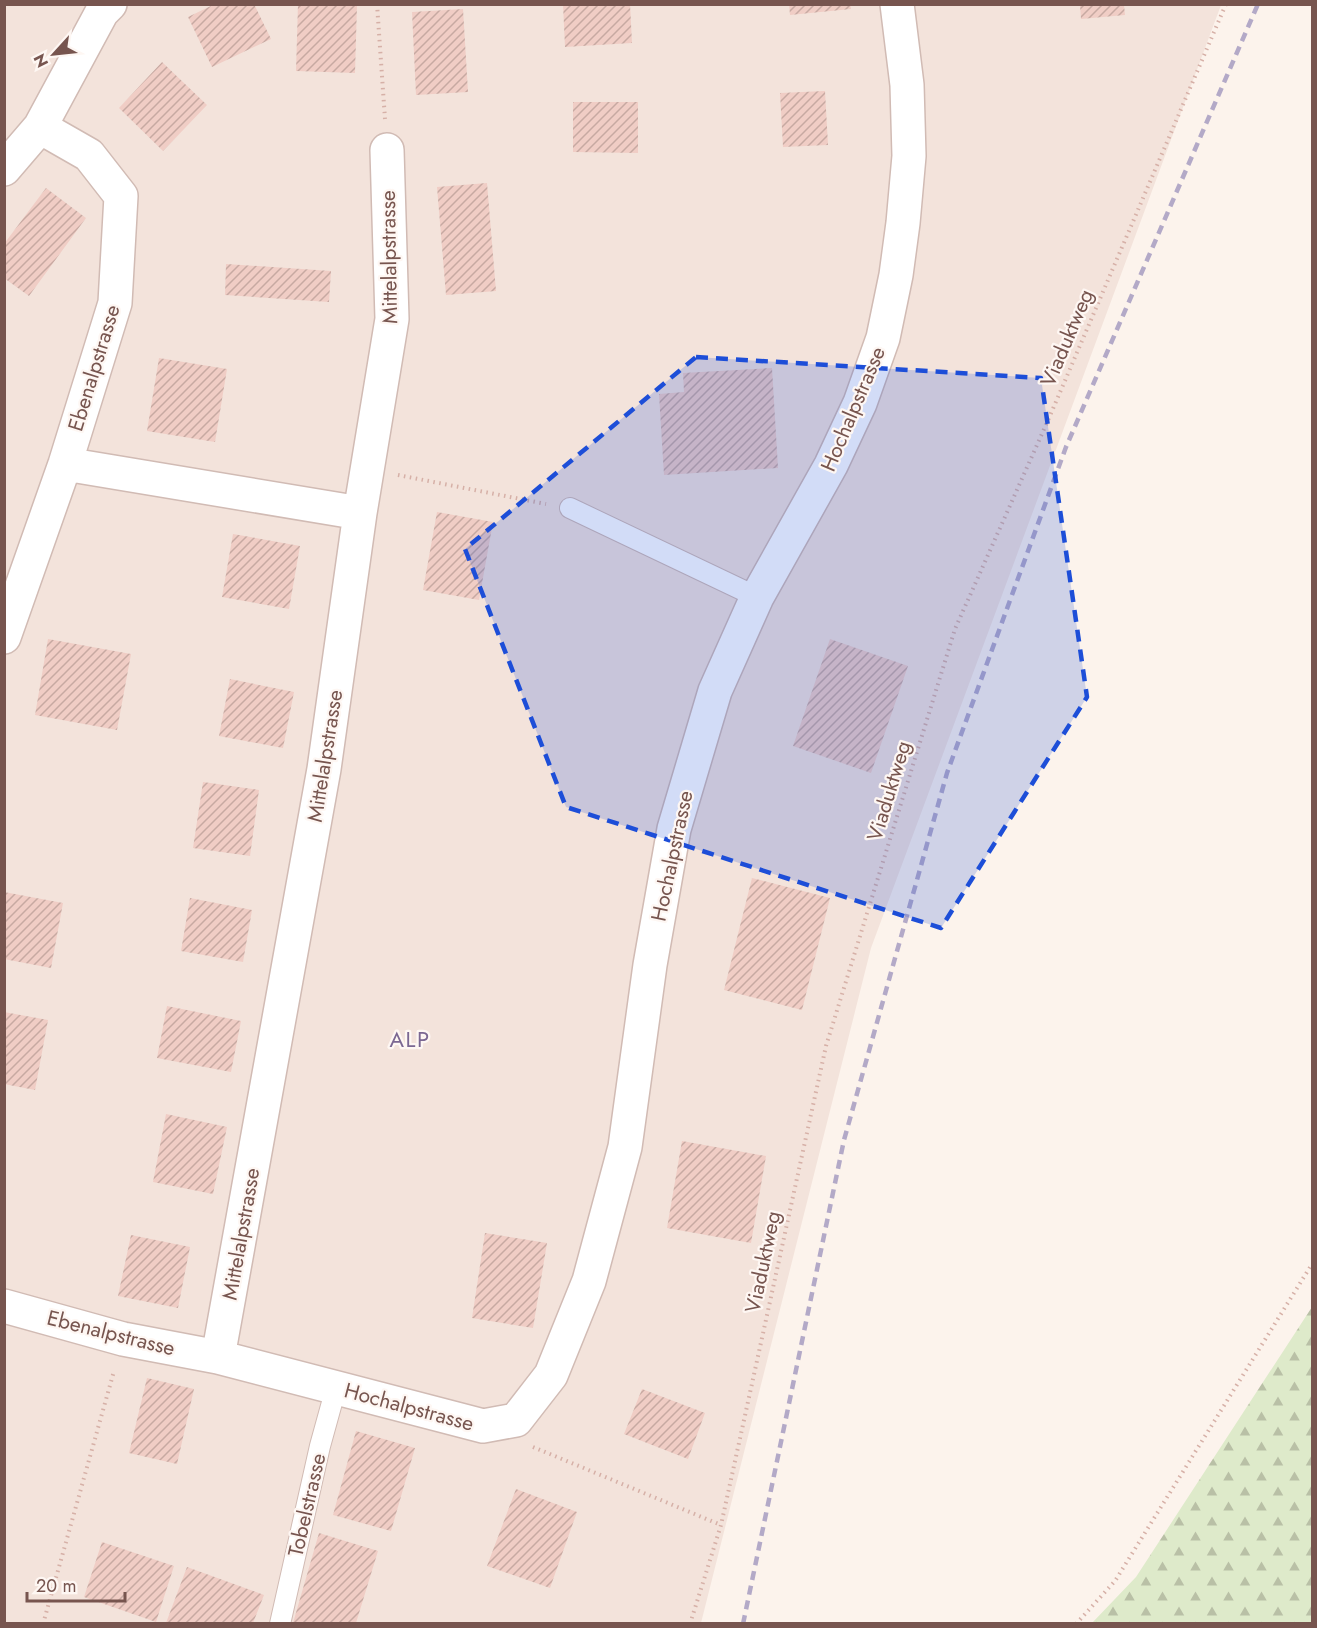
<svg xmlns="http://www.w3.org/2000/svg" width="1317" height="1628" font-family="Jost,sans-serif">
  <style>
    .residential { fill: #f3e3db }
    .forest { fill: url(#forest-firs) }
    .building { fill: url(#building-hatch) }
    .lines { fill: none; stroke-linecap: round; stroke-linejoin: round }
    .lane-casing { stroke: #d1bbb4; stroke-width: 22 }
    .street-casing { stroke: #d1bbb4; stroke-width: 36 }
    .path { stroke: #d6b0a7; stroke-width: 4; stroke-dasharray: 1.5 4.5; stroke-linecap: butt }
    .lane { stroke: #fff; stroke-width: 20 }
    .street { stroke: #fff; stroke-width: 33 }
    .rail { stroke: #b3a9c7; stroke-width: 4.5; stroke-dasharray: 9 6; stroke-linecap: butt }
    .marked { fill: #1d4ed8; fill-opacity: 0.2; stroke: #1d4ed8; stroke-width: 4.5; stroke-dasharray: 12 8; stroke-linejoin: round }
    .labels { text-anchor: middle; dominant-baseline: central; stroke-width: 4.5; stroke-linejoin: round; paint-order: stroke }
    .street-label { font-size: 21px; fill: #77554f; stroke: #fef7f3 }
    .neighbourhood-label { font-size: 22px; letter-spacing: 1.5px; fill: #7b6792; stroke: #fef7f3 }
  </style>
  <defs>
    <pattern id="forest-firs" width="22" height="20" patternUnits="userSpaceOnUse" patternTransform="scale(1.5)"><rect width="22" height="20" fill="#deeaca"/><path d="M5 1l3.5 6h-7zM16 11l3.5 6h-7z" fill="#b9c0a6"/></pattern>
    <pattern id="building-hatch" width="6" height="6" patternUnits="userSpaceOnUse" patternTransform="scale(1.5)"><rect width="6" height="6" fill="#f0cdc5"/><path d="M-1 1l2-2M0 6l6-6M5 7l2-2" fill="none" stroke="#c7a9a2"/></pattern>
  </defs>
  <rect width="100%" height="100%" fill="#fcf3ec"/>
  <path class="residential" d="M 5,5 L 1221,5 L 871,948 L 701,1623 L 5,1624 Z"/>
  <path class="forest" d="M 1312,1307 L 1312,1623 L 1092,1623 L 1136,1577 Z"/>
  <path class="building" d="M 215,4 L 254,4 L 271,39 L 212,67 L 188,17 Z
    M 298,4 L 357,5 L 355,73 L 296,71 Z
    M 563,4 L 630,4 L 632,43 L 565,47 Z
    M 789,4 L 850,4 L 851,9 L 790,15 Z
    M 1080,5 L 1124,5 L 1125,15 L 1081,19 Z
    M 463,9 L 468,92 L 416,95 L 412,12 Z
    M 162,62 L 207,105 L 163,151 L 119,108 Z
    M 825,91 L 828,145 L 783,147 L 780,93 Z
    M 573,102 L 638,102 L 638,153 L 573,152 Z
    M 487,183 L 496,291 L 446,295 L 437,187 Z
    M 46,188 L 86,218 L 29,296 L 4,278 L 4,244 Z
    M 226,264 L 331,271 L 329,302 L 225,295 Z
    M 159,358 L 227,369 L 215,442 L 147,431 Z
    M 772,368 L 778,468 L 664,475 L 659,394 L 684,392 L 683,373 Z
    M 437,512 L 493,522 L 479,600 L 423,590 Z
    M 233,534 L 300,546 L 289,609 L 222,597 Z
    M 48,639 L 131,654 L 117,730 L 35,715 Z
    M 830,639 L 908,666 L 871,773 L 793,746 Z
    M 230,679 L 294,692 L 283,748 L 219,736 Z
    M 203,782 L 259,790 L 250,856 L 193,848 Z
    M 752,878 L 830,898 L 802,1010 L 724,990 Z
    M 4,892 L 63,903 L 51,968 L 4,959 Z
    M 190,898 L 252,910 L 243,962 L 181,951 Z
    M 167,1006 L 241,1021 L 231,1072 L 157,1058 Z
    M 4,1012 L 48,1020 L 35,1090 L 4,1084 Z
    M 166,1114 L 227,1127 L 213,1194 L 153,1182 Z
    M 682,1141 L 766,1156 L 751,1243 L 667,1228 Z
    M 485,1233 L 547,1243 L 533,1328 L 472,1318 Z
    M 131,1235 L 190,1247 L 178,1308 L 118,1296 Z
    M 147,1378 L 194,1389 L 177,1464 L 129,1453 Z
    M 642,1389 L 705,1413 L 688,1459 L 624,1434 Z
    M 356,1431 L 415,1448 L 391,1531 L 333,1515 Z
    M 516,1489 L 577,1512 L 550,1588 L 487,1566 Z
    M 319,1533 L 378,1551 L 356,1623 L 293,1623 Z
    M 102,1542 L 174,1566 L 156,1622 L 84,1597 Z
    M 187,1567 L 264,1595 L 253,1623 L 166,1623 Z"/>
  <g class="lines">
    <defs>
      <path id="lane" d="M 570,508 L 757,597
        M 280,1624 L 320,1446 L 336,1388"/>
      <path id="street" d="M 4,169 L 40,127 L 102,12 L 110,4
        M 65,464 L 360,513
        M 4,637 L 65,464 L 115,303 L 121,196 L 89,155 L 40,127
        M 4,1306 L 123,1339 L 218,1357 L 483,1426 L 516,1420 L 551,1375 L 589,1281 L 625,1147 L 650,965 L 674,829 L 715,691 L 757,597 L 831,465 L 860,403 L 883,338 L 896,275 L 903,223 L 909,156 L 907,85 L 897,4
        M 218,1357 L 324,769 L 360,513 L 392,319 L 387,150"/>
    </defs>
    <use href="#lane" class="lane-casing"/>
    <use href="#street" class="street-casing"/>
    <path class="path" d="M 377,4 L 385,119
      M 398,475 L 546,504
      M 533,1447 L 721,1525
      M 43,1624 L 114,1371
      M 690,1624 L 721,1525 L 826,1046 L 955,629 L 1049,418 L 1226,4
      M 1076,1624 L 1115,1581 L 1312,1264"/>
    <use href="#lane" class="lane"/>
    <use href="#street" class="street"/>
    <path class="rail" d="M 743,1624 L 844,1140 L 947,773 L 1066,447 L 1258,4"/>
  </g>
  <path class="marked" d="M 696,357 L 1041,378 L 1087,697 L 941,928 L 566,807 L 465,549 Z"/>
  <g class="labels">
    <g class="street-label">
      <text transform="translate(389 257) rotate(-91)">Mittelalpstrasse</text>
      <text transform="translate(1067 338) rotate(-67)">Viaduktweg</text>
      <text transform="translate(94 368) rotate(-73)">Ebenalpstrasse</text>
      <text transform="translate(853 409) rotate(-67)">Hochalpstrasse</text>
      <text transform="translate(325 756) rotate(-81)">Mittelalpstrasse</text>
      <text transform="translate(889 791) rotate(-73)">Viaduktweg</text>
      <text transform="translate(672 856) rotate(-78)">Hochalpstrasse</text>
      <text transform="translate(241 1234) rotate(-80)">Mittelalpstrasse</text>
      <text transform="translate(763 1262) rotate(-78)">Viaduktweg</text>
      <text transform="translate(111 1333) rotate(14)">Ebenalpstrasse</text>
      <text transform="translate(409 1407) rotate(15)">Hochalpstrasse</text>
      <text transform="translate(307 1505) rotate(-77)">Tobelstrasse</text>
    </g>
    <g class="neighbourhood-label">
      <text x="410" y="1039">ALP</text>
    </g>
  </g>
  <rect width="1317" height="1628" fill="none" stroke="#77554f" stroke-width="12"/>
  <g transform="translate(54 54) rotate(243)" stroke="#fef7f3" stroke-width="4.5" paint-order="stroke">
  <path d="M0-4.5L10 22L0 15L-10 22Z" fill="#77554f"/>
  <text y="-9" font-size="16" font-weight="bold" text-anchor="middle" fill="#77554f">N</text>
  </g>
  <path d="M27 1592v9h98v-9" fill="none" stroke="#77554f" stroke-width="3"/>
  <text x="36" y="1592" font-size="18" fill="#77554f" stroke="#fef7f3" stroke-width="4.5" paint-order="stroke">20 m</text>
</svg>
